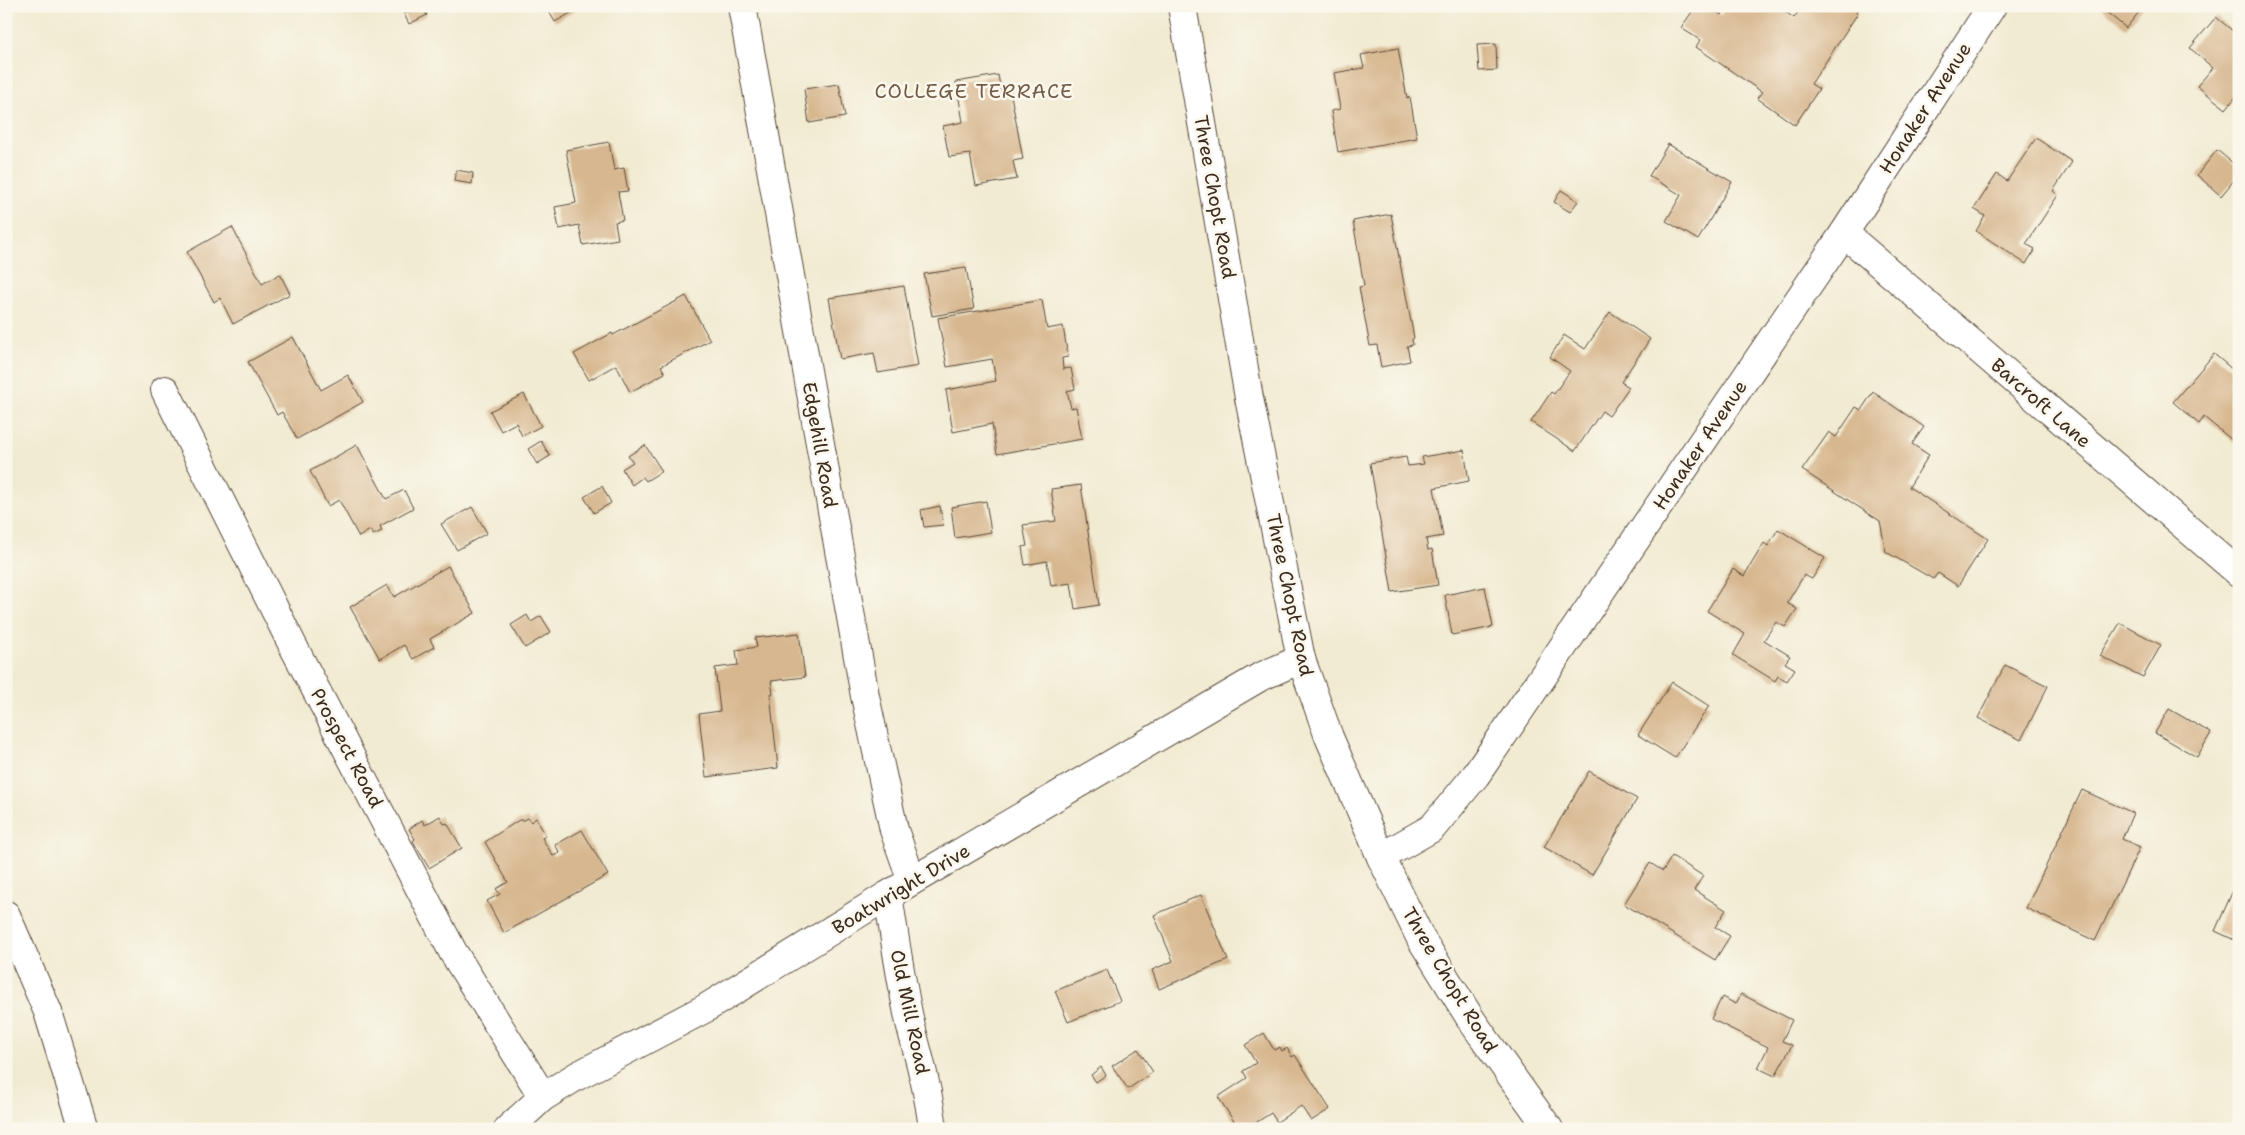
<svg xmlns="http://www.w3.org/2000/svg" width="2245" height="1135" font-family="'Shantell Sans',sans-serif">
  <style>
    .building { fill: #d7b78f }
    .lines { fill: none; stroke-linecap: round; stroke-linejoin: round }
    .minor-casing { stroke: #564739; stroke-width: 30 }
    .major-casing { stroke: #564739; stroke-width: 30 }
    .minor { stroke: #fff; stroke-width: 28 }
    .major { stroke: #fff; stroke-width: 28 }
    .labels { text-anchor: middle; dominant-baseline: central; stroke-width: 5; stroke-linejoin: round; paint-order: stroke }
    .street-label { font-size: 19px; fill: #3b2a1e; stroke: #fbf7ec }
    .neighbourhood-label { font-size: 20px; letter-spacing: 1px; fill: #725b46; stroke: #fbf7ec }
  </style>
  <rect width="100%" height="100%" fill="#fbf7ec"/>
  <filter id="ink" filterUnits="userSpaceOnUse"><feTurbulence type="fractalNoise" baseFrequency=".02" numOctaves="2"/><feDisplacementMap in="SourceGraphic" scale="10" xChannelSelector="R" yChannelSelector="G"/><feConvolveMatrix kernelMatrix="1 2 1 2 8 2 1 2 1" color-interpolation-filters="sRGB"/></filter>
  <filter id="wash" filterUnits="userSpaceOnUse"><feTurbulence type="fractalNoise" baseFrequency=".0096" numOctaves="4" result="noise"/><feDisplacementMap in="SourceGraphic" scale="20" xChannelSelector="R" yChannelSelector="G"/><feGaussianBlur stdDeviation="1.12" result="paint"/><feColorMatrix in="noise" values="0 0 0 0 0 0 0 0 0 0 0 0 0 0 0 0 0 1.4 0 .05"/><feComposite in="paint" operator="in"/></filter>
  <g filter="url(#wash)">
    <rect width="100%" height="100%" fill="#f1ebd2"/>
    <g id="blocks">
      <path class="building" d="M 419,6 L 422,6 L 427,15 L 409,24 L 404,14 Z
        M 546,6 L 583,6 L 555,22 Z
        M 1696,6 L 1709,6 L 1721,15 L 1727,6 L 1777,6 L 1794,18 L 1802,6 L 1859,6 L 1856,12 L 1858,13 L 1811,84 L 1819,89 L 1795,125 L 1757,98 L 1762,92 L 1696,47 L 1700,40 L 1681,28 Z
        M 2099,6 L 2144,6 L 2126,28 Z
        M 2216,17 L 2239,36 L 2239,93 L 2226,109 L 2197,86 L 2213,68 L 2190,48 Z
        M 1496,44 L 1497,70 L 1479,71 L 1477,45 Z
        M 1398,48 L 1407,98 L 1410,97 L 1417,138 L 1338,152 L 1331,111 L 1340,109 L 1334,73 L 1364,68 L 1361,55 Z
        M 998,75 L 1001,92 L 1010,90 L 1023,159 L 1013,161 L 1017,179 L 976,186 L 970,154 L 949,157 L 943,126 L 963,122 L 956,82 Z
        M 839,84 L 845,117 L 809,123 L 804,89 Z
        M 2036,138 L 2072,162 L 2053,191 L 2058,195 L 2026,244 L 2035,249 L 2026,264 L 1976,231 L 1985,216 L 1974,209 L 1997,174 L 2007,181 Z
        M 609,142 L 614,170 L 624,168 L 628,191 L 618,192 L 623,220 L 615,222 L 618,239 L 583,245 L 579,225 L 559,229 L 555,207 L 576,203 L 566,150 Z
        M 1668,144 L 1732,182 L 1698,240 L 1666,221 L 1681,195 L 1649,176 Z
        M 2217,150 L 2239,168 L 2239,174 L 2221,196 L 2197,175 Z
        M 456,170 L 473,173 L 472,184 L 454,181 Z
        M 1561,190 L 1578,201 L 1570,212 L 1554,202 Z
        M 1391,214 L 1414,338 L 1412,339 L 1413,345 L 1407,346 L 1410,361 L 1381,367 L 1377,345 L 1370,346 L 1359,287 L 1364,286 L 1353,221 Z
        M 232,227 L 262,284 L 280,274 L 290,294 L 233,324 L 220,298 L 214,302 L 187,252 Z
        M 966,268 L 974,309 L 932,316 L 924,274 Z
        M 904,286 L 918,366 L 878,373 L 874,353 L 840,359 L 829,298 Z
        M 686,296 L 710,340 L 661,366 L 665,373 L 630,392 L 616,365 L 589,380 L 574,354 L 612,333 L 613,335 Z
        M 1042,300 L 1047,329 L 1063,326 L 1068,357 L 1062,358 L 1063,369 L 1071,368 L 1075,389 L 1067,391 L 1071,408 L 1076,407 L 1082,439 L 997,454 L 992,424 L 953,432 L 946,390 L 996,381 L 992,359 L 947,367 L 938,318 Z
        M 1610,312 L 1650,339 L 1621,382 L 1629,387 L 1609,416 L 1602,411 L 1575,451 L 1531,422 L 1551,392 L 1554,394 L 1570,371 L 1550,357 L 1564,335 L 1585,349 Z
        M 293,337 L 321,390 L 348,375 L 363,402 L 297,439 L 282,412 L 277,415 L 248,362 Z
        M 2214,354 L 2239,375 L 2239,446 L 2204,417 L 2199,424 L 2173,402 Z
        M 1873,392 L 1924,427 L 1912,444 L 1929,455 L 1909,487 L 1988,539 L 1958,586 L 1938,573 L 1933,579 L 1886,552 L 1880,521 L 1802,470 L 1829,432 L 1836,437 L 1856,407 L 1861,410 Z
        M 524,394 L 541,426 L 522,436 L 516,423 L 501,431 L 490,411 Z
        M 541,441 L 550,456 L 537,464 L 528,449 Z
        M 357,445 L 386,499 L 404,490 L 413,508 L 380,526 L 382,531 L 373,535 L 370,530 L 359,537 L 339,500 L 328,506 L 310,471 Z
        M 645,445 L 662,471 L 646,481 L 643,477 L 632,485 L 622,469 L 633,462 L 628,456 Z
        M 1464,450 L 1469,481 L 1434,488 L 1443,536 L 1426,539 L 1428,550 L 1432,549 L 1438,585 L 1392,592 L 1370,463 L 1406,457 L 1408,466 L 1424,464 L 1422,457 Z
        M 1081,485 L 1099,605 L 1075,609 L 1071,583 L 1051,586 L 1047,561 L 1025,565 L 1022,547 L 1027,546 L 1023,525 L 1056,521 L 1051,489 Z
        M 602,486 L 611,503 L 594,513 L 584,497 Z
        M 986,501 L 991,532 L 955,538 L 951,507 Z
        M 940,506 L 943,525 L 924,527 L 921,510 Z
        M 472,507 L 487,533 L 457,550 L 441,524 Z
        M 1778,529 L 1825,558 L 1812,579 L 1804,575 L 1787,603 L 1797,609 L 1785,627 L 1776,622 L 1764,640 L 1790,656 L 1785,663 L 1795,669 L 1787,681 L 1778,676 L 1775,681 L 1733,655 L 1745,634 L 1707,611 L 1733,569 L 1744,576 L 1764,543 L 1768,546 Z
        M 448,566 L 475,613 L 430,639 L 434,647 L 413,659 L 404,645 L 380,659 L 350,607 L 387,585 L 394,597 Z
        M 1485,587 L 1493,627 L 1452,635 L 1445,595 Z
        M 527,615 L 531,622 L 541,616 L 551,632 L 525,648 L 511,625 Z
        M 2120,623 L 2161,645 L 2143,677 L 2100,656 Z
        M 799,633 L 805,677 L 771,681 L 773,694 L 770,694 L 778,768 L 706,777 L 699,714 L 720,711 L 715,668 L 738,665 L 736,650 L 757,647 L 755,638 Z
        M 2005,665 L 2048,686 L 2021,740 L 1978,718 Z
        M 1672,682 L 1709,706 L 1675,758 L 1638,735 Z
        M 2169,709 L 2211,733 L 2197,757 L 2155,733 Z
        M 1589,771 L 1637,799 L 1592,875 L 1544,847 Z
        M 2082,790 L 2133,813 L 2122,839 L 2140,847 L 2095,941 L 2026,908 Z
        M 440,816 L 444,824 L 447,823 L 462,848 L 429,868 L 413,841 L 415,839 L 409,829 L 422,820 L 425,825 Z
        M 528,818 L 531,822 L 536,818 L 546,836 L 542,838 L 553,856 L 560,853 L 555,845 L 582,830 L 608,875 L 504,933 L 487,901 L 500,894 L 496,889 L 508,882 L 485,842 L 519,820 L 524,820 Z
        M 1672,856 L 1703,876 L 1694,890 L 1726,910 L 1715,927 L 1730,936 L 1715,960 L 1624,904 L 1650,863 L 1663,871 Z
        M 2239,877 L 2239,942 L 2215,931 Z
        M 1201,895 L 1228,960 L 1159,989 L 1152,970 L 1173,961 L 1154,915 Z
        M 1107,970 L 1120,1001 L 1068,1022 L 1055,991 Z
        M 1741,994 L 1792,1020 L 1782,1041 L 1792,1045 L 1775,1076 L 1758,1068 L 1768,1047 L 1711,1019 L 1722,997 L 1736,1004 Z
        M 1264,1033 L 1274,1050 L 1280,1047 L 1282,1051 L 1287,1048 L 1292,1057 L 1295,1055 L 1330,1109 L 1311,1121 L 1301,1106 L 1277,1122 L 1271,1113 L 1246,1129 L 1239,1129 L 1218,1097 L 1247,1078 L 1243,1071 L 1256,1063 L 1245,1045 Z
        M 1138,1049 L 1153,1072 L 1128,1089 L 1112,1066 Z
        M 1101,1067 L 1106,1075 L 1096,1082 L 1091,1075 Z"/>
    </g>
  </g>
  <g filter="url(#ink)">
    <use href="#blocks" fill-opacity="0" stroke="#564739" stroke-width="1"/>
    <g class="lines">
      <defs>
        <path id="minor" d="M 742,6 L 865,696 L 894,830 L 912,881
          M 1844,233 L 2239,573
          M 165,390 L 292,644 L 453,952 L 543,1097
          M 1381,857 L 1432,828 L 1476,775 L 1844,233 L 1992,6
          M 888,895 C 895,939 901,984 911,1027 C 920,1061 929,1094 933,1129
          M 6,915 L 48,1012 L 84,1129
          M 508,1129 L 543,1097 L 577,1076 L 706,1008 L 888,895 L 1260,677 L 1301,659"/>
        <path id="major" d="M 1182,6 L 1249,398 L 1301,659 L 1329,737 L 1381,857 L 1421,939 L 1472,1021 L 1549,1129"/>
      </defs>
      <use href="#minor" class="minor-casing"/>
      <use href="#major" class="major-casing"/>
      <use href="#minor" class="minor"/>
      <use href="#major" class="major"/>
    </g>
  </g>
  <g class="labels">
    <g class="street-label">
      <text transform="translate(1925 108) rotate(-57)">Honaker Avenue</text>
      <text transform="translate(1215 197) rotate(80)">Three Chopt Road</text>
      <text transform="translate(2041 403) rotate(41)">Barcroft Lane</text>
      <text transform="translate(820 445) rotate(80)">Edgehill Road</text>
      <text transform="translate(1700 445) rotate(-56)">Honaker Avenue</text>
      <text transform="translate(1290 595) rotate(78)">Three Chopt Road</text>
      <text transform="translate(347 748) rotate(62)">Prospect Road</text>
      <text transform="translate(901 889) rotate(-31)">Boatwright Drive</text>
      <text transform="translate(1450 980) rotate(59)">Three Chopt Road</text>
      <text transform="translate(910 1012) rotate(78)">Old Mill Road</text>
    </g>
    <g class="neighbourhood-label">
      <text x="974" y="91">COLLEGE TERRACE</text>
    </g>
  </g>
  <rect width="2245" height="1135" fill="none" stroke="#fbf7ec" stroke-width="25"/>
</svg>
